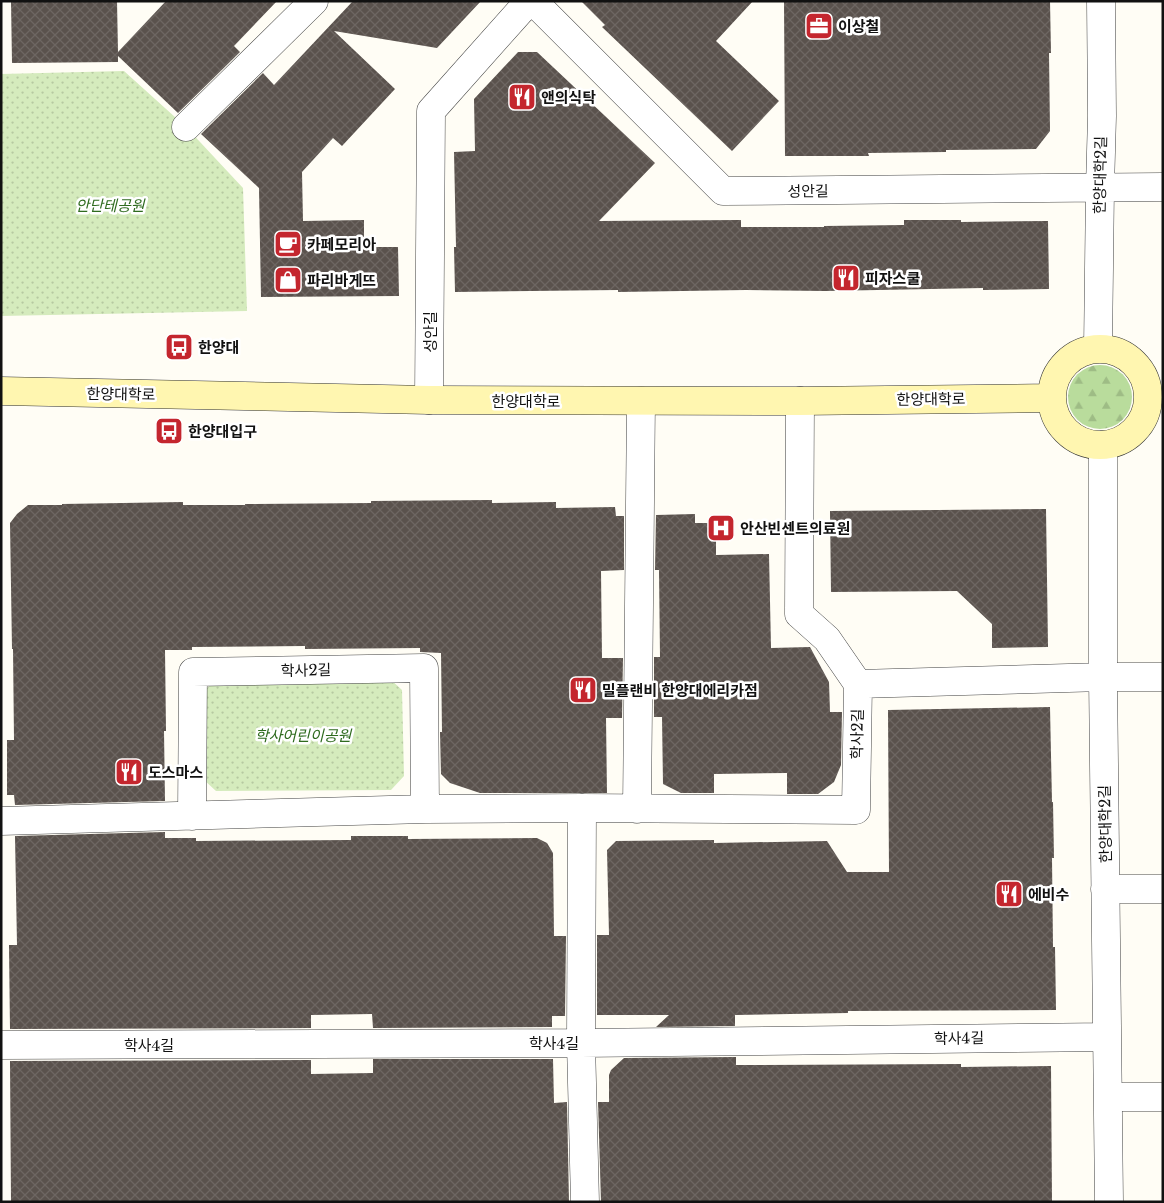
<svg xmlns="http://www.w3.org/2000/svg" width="1164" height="1203" font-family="'Libre Baskerville','Noto Sans KR',serif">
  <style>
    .forest { fill: url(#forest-firs) }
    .park { fill: url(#park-dots) }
    .building { fill: url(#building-cross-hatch) }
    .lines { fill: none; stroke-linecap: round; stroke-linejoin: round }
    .street-casing { stroke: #444; stroke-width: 29 }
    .secondary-casing { stroke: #333; stroke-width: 29 }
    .street { stroke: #fff; stroke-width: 28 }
    .secondary { stroke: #fff6b0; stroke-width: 28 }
    .labels { text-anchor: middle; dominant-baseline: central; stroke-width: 5; stroke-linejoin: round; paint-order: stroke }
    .poi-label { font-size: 15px; font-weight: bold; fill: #111; stroke: #fff; text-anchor: start }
    .street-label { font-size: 15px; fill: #111; stroke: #fff }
    .park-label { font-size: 15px; font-style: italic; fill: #2f6b1f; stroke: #fff }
  </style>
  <defs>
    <pattern id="forest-firs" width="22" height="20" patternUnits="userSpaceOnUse" patternTransform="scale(1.25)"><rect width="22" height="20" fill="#b9dc9c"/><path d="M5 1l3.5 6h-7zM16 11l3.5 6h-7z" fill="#9ebc85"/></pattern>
    <pattern id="park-dots" width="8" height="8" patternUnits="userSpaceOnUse" patternTransform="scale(1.25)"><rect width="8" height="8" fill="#d5ebbd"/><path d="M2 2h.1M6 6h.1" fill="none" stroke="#b6c8a1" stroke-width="1.8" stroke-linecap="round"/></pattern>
    <pattern id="building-cross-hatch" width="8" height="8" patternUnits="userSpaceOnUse" patternTransform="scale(1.25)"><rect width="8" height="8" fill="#5a524d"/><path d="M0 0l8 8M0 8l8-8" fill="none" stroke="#6d6662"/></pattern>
  </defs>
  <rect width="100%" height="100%" fill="#fffdf5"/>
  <path class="forest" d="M1068 397a32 32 0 1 1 64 0a32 32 0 1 1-64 0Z"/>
  <path class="park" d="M 124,71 L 186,127 L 243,188 L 247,311 L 1,316 L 1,74 Z
    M 389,678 L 402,690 L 404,776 L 391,790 L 216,791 L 203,779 L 202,693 L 215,680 Z"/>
  <path class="building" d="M 11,1 L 117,1 L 118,52 L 166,1 L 277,1 L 234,46 L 240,52 L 178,113 L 118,56 L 118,62 L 12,63 Z
    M 353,1 L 481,1 L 437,48 L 334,31 L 395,89 L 342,146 L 333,138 L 302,172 L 303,221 L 364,220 L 364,247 L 398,247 L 399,296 L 261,297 L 259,188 L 201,134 L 263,73 L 274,85 Z
    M 581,1 L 753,1 L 716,41 L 779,101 L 732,151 L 602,27 L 605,25 Z
    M 784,1 L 1050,1 L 1051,53 L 1049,53 L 1050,131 L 1036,149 L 946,150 L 946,152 L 868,153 L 869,156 L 785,156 Z
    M 518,52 L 537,52 L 655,163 L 599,221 L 741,220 L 741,227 L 824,227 L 824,226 L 904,225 L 904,220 L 961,220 L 961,222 L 1048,221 L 1049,289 L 983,290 L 983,288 L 825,291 L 746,290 L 618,292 L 618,290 L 455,292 L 454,247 L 456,247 L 454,152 L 475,151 L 474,99 Z
    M 492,500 L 492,503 L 556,502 L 556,508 L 615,507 L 616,516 L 624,516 L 624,570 L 601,571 L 602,658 L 623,658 L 622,718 L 606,718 L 607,793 L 480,793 L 450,783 L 441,774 L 440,732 L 442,732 L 441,653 L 420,652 L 420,648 L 305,649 L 305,646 L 192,647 L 192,650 L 165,650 L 166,731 L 164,731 L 165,801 L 15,805 L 14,795 L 7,795 L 7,740 L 14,740 L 13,649 L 12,649 L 10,523 L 17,514 L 28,505 L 62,505 L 62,504 L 183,502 L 183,505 L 245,505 L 245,504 L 371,503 L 371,501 Z
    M 1046,509 L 1048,647 L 992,648 L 992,624 L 957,591 L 831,592 L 830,511 Z
    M 695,514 L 695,523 L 716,523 L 716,555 L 769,554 L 771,648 L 810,647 L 829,682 L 830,712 L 842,712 L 841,765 L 834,782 L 818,794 L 787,794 L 787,773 L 714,774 L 714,793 L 681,793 L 663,784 L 662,717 L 654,717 L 654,657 L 660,657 L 659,570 L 655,570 L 656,515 Z
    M 1050,707 L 1052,802 L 1053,802 L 1054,858 L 1052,858 L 1053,947 L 1055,947 L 1056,1010 L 848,1011 L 848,1013 L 735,1015 L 735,1026 L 656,1027 L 669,1015 L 597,1015 L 597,935 L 609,935 L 607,850 L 616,841 L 714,840 L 714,843 L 827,841 L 847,872 L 889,872 L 888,710 Z
    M 165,832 L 165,838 L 196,838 L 196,841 L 351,840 L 351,836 L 408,836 L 408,839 L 537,838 L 547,843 L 553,853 L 554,936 L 566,936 L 565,1016 L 552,1016 L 552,1027 L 373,1028 L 372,1014 L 311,1015 L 311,1028 L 10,1029 L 9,945 L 17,945 L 15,836 Z
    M 736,1057 L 736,1065 L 961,1064 L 961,1067 L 1051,1066 L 1052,1202 L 601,1202 L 598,1102 L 609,1102 L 609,1075 L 611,1070 L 624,1058 Z
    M 373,1059 L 553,1059 L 554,1103 L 567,1102 L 569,1202 L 11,1202 L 10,1061 L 311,1060 L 311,1074 L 373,1073 Z"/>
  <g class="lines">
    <defs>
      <path id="street" d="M 533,1 L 723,191 L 1163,187
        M 186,127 L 314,1
        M 1098,348 L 1100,188 L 1102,116 L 1101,1
        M 429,400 L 431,111 L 529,1
        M 800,401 L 799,614 L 827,639 L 858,684
        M 1103,445 L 1103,677 L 1109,1202
        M 858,684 L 1103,677 L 1163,677
        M 582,808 L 581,1043 L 585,1202
        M 637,809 L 641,401
        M 192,816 L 193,672 L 424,668 L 425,809
        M 1,821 L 425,809 L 582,808 L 856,810 L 858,684
        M 1105,889 L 1163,889
        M 1,1045 L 581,1043 L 1107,1037
        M 1108,1097 L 1163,1097"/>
      <path id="secondary" d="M1052 397a48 48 0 1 1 96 0a48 48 0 1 1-96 0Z
        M 1,391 L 429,400 L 800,401 L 1051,398"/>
    </defs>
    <use href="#street" class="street-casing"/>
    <use href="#secondary" class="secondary-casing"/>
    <use href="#street" class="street"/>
    <use href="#secondary" class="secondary"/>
  </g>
  <defs>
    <symbol id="office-square" viewBox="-11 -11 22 22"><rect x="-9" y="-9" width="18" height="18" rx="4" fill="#c4262e" stroke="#fff"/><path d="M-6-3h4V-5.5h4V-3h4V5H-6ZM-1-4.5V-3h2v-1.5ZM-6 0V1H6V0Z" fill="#fff"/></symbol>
    <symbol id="restaurant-square" viewBox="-11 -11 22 22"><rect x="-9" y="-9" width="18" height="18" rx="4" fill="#c4262e" stroke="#fff"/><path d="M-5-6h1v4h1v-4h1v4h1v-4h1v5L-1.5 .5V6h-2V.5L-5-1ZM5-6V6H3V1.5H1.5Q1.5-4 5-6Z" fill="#fff"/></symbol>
    <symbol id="cafe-square" viewBox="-11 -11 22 22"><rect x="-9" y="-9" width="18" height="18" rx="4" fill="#c4262e" stroke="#fff"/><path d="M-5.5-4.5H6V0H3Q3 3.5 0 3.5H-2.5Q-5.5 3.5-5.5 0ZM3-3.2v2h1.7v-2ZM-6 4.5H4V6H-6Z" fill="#fff"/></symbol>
    <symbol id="shop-square" viewBox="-11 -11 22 22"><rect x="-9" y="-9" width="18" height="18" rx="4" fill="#c4262e" stroke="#fff"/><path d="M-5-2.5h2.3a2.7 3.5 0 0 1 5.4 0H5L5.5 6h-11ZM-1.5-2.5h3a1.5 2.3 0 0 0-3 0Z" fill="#fff"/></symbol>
    <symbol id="bus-square" viewBox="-11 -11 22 22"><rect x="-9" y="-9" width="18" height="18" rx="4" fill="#c4262e" stroke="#fff"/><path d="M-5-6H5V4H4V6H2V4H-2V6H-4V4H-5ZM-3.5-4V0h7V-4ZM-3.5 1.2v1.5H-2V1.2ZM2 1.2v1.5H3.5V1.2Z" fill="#fff"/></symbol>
    <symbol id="hospital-square" viewBox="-11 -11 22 22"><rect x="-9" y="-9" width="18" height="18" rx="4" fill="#c4262e" stroke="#fff"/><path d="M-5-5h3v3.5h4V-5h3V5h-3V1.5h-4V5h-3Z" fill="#fff"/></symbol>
  </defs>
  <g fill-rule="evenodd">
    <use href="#office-square" x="803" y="10" width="32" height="32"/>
    <use href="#restaurant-square" x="506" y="81" width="32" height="32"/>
    <use href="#cafe-square" x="272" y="228" width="32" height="32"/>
    <use href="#restaurant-square" x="830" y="262" width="32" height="32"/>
    <use href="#shop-square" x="272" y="264" width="32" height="32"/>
    <use href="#bus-square" x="163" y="331" width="32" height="32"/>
    <use href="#bus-square" x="153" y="415" width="32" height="32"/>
    <use href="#hospital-square" x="705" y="512" width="32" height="32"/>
    <use href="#restaurant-square" x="567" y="674" width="32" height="32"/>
    <use href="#restaurant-square" x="113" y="756" width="32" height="32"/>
    <use href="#restaurant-square" x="993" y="878" width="32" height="32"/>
  </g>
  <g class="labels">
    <g class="poi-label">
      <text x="838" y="26">이상철</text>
      <text x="541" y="97">앤의식탁</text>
      <text x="307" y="244">카페모리아</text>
      <text x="865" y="278">피자스쿨</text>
      <text x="307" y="280">파리바게뜨</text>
      <text x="198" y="347">한양대</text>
      <text x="188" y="431">한양대입구</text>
      <text x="740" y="528">안산빈센트의료원</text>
      <text x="602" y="690">밀플랜비 한양대에리카점</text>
      <text x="148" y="772">도스마스</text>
      <text x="1028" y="894">에비수</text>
    </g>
    <g class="street-label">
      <text transform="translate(1100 175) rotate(-89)">한양대학2길</text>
      <text transform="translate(808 191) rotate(-1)">성안길</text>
      <text transform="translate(430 332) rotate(-90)">성안길</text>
      <text transform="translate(121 394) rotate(1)">한양대학로</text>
      <text transform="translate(931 399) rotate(-1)">한양대학로</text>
      <text x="526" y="401">한양대학로</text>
      <text transform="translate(306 670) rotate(-1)">학사2길</text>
      <text transform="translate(857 734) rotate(-89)">학사2길</text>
      <text transform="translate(1105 824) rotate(-91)">한양대학2길</text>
      <text transform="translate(959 1038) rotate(-1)">학사4길</text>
      <text x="554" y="1043">학사4길</text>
      <text x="149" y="1045">학사4길</text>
    </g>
    <g class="park-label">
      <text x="110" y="205">안단테공원</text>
      <text x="303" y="735">학사어린이공원</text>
    </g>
  </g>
  <rect width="1164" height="1203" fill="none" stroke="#111111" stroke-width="5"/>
</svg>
